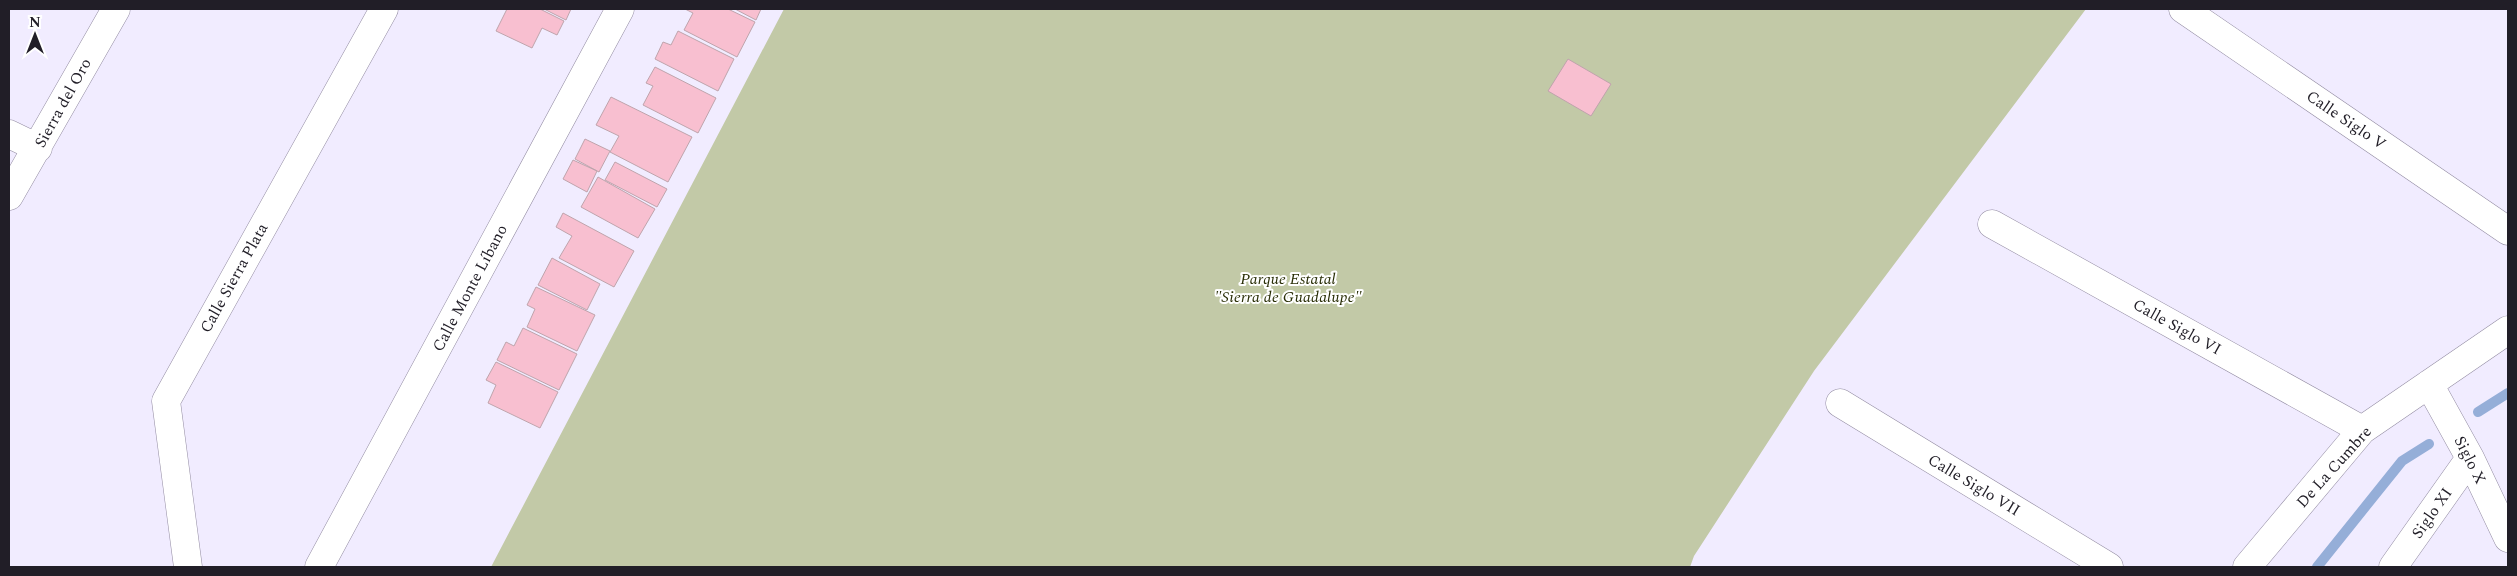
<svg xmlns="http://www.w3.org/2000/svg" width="2517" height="576" font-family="Spectral,serif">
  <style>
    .green { fill: #c2c9a7 }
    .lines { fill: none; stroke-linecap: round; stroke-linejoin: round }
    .stream { stroke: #95aed8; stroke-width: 10 }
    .building { fill: #f8bfd0; stroke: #bfa4ac }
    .minor-casing { stroke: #948da3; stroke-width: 29 }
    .tertiary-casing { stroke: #948da3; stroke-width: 29 }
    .minor { stroke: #fff; stroke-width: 28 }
    .tertiary { stroke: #fff; stroke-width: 28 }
    .labels { text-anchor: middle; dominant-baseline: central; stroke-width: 4; stroke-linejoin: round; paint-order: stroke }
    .street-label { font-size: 16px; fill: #211e27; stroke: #fff }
    .park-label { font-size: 16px; font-style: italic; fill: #292e06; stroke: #fff }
  </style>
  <rect width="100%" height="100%" fill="#f1ecff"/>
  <path class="green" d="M 784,9 L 2086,9 L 1814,371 L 1694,556 L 1690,567 L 491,567 Z"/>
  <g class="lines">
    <path class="stream" d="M 2478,412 L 2508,393
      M 2317,567 L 2402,461 L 2429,444"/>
  </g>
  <path class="building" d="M 507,9 L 540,9 L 564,21 L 557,35 L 542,28 L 532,48 L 496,31 Z
    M 544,9 L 571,9 L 566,20 Z
    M 685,9 L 728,9 L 755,22 L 737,57 L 684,30 L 693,13 Z
    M 735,9 L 761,9 L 756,20 Z
    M 678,31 L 734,59 L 718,91 L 655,59 L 663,42 L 671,45 Z
    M 1568,59 L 1611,84 L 1591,116 L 1548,91 Z
    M 655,67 L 716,98 L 698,133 L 643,105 L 653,86 L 646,83 Z
    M 611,97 L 692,137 L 668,182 L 610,152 L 619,136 L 596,125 Z
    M 585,139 L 610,151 L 599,172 L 575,159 Z
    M 573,160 L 597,171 L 587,192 L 563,179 Z
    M 615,162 L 667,189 L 657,207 L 605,180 Z
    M 598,177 L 655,209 L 638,238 L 581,207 Z
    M 563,213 L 634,251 L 614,287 L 559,258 L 572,236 L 556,227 Z
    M 552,258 L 600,284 L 587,310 L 538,285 Z
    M 536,287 L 595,315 L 577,351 L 527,327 L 535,309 L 527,305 Z
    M 523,328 L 577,354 L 559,390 L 497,360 L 506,342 L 514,346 Z
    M 496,362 L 558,392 L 540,428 L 488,403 L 496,385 L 486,380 Z"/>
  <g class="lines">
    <defs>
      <path id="minor" d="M 2183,9 L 2508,231
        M 9,134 L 38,148
        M 9,196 L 116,9
        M 1992,224 L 2362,430
        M 2429,384 L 2470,458 L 2508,538
        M 1840,403 L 2109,567
        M 188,567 L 166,401 L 384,9
        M 2247,567 L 2362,430 L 2508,330
        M 2393,567 L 2470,458"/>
      <path id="tertiary" d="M 319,567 L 620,9"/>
    </defs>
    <use href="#minor" class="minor-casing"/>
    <use href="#tertiary" class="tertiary-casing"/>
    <use href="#minor" class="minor"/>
    <use href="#tertiary" class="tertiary"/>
  </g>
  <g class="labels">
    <g class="street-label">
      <text transform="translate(63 103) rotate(-61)">Sierra del Oro</text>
      <text transform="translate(2346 120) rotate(34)">Calle Siglo V</text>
      <text transform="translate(234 278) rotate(-61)">Calle Sierra Plata</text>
      <text transform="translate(470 288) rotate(-62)">Calle Monte Líbano</text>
      <text transform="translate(2177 327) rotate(29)">Calle Siglo VI</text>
      <text transform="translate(2470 460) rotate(63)">Siglo X</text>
      <text transform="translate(2334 467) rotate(-48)">De La Cumbre</text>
      <text transform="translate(1974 485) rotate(31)">Calle Siglo VII</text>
      <text transform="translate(2432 513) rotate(-55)">Siglo XI</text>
    </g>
    <g class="park-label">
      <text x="1288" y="279">Parque Estatal<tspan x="1288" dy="18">"Sierra de Guadalupe"</tspan></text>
    </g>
  </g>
  <rect width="2517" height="576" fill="none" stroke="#211e27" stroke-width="20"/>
  <g transform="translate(35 35)" stroke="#ffffff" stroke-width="4" paint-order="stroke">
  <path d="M0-4L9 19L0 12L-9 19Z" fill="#211e27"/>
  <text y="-8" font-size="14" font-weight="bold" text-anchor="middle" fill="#211e27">N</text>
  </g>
</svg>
